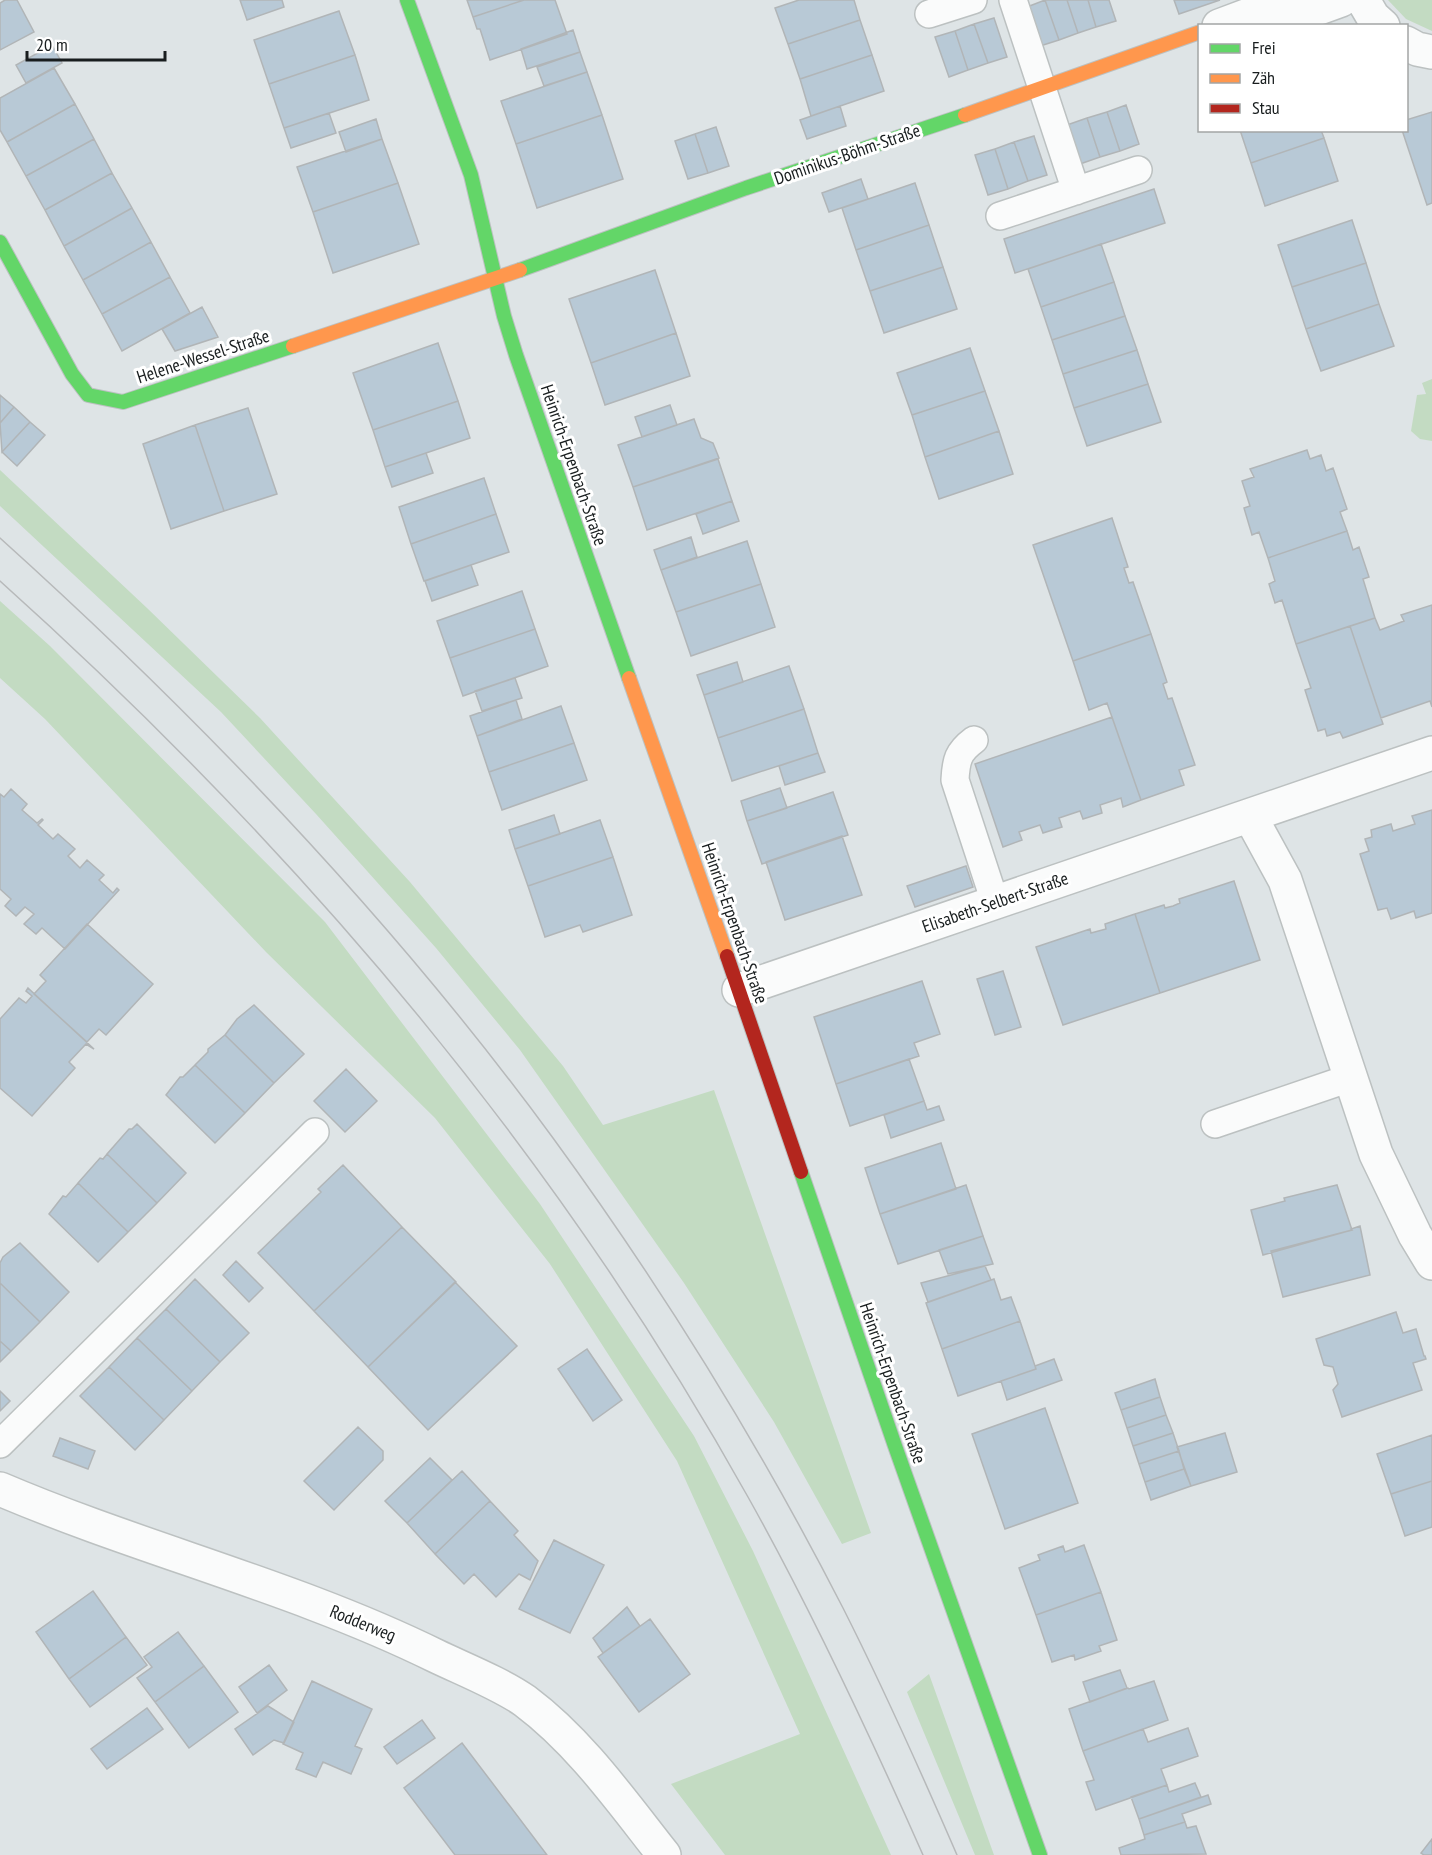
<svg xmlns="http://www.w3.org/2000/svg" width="1432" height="1855" font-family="'PT Sans Narrow',sans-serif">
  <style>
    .green { fill: #c3dbc2 }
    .building { fill: #b8c9d6; stroke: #b1b5b7; stroke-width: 1.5 }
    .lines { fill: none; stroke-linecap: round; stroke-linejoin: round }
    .lane-casing { stroke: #bcc1c1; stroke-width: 30 }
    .street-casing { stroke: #bcc1c1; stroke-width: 36 }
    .fast-casing { stroke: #bcc1c1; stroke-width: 16 }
    .slow-casing { stroke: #bcc1c1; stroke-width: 16 }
    .jam-casing { stroke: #bcc1c1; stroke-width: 16 }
    .lane { stroke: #fafbfb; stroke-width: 27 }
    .street { stroke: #fafbfb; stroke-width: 33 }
    .fast { stroke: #63d668; stroke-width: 14 }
    .slow { stroke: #ff974d; stroke-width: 14 }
    .jam { stroke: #b3261e; stroke-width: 14 }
    .tram { stroke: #b7b9ba; stroke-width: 1.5 }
    .labels { text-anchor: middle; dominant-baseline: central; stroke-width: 6; stroke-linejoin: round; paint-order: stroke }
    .street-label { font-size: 18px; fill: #181d1e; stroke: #fff }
  </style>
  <rect width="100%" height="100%" fill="#dee4e6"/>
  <path class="green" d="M 1388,0 L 1432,0 L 1432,31 L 1406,19 Z
    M 1432,379 L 1432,441 L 1420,439 L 1411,431 L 1417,395 L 1426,394 L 1422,383 Z
    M 0,470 L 147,608 L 260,718 L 410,882 L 563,1066 L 603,1125 L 714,1090 L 871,1533 L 842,1544 L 774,1422 L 684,1283 L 520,1050 L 436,948 L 316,814 L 221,712 L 0,506 Z
    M 0,601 L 50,646 L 325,922 L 540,1204 L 694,1436 L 753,1551 L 891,1855 L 725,1855 L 671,1784 L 800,1734 L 677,1461 L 550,1264 L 435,1118 L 266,952 L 45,719 L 0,678 Z
    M 929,1674 L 994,1855 L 975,1855 L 907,1692 Z"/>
  <path class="building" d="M 5,0 L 17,0 L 34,32 L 0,50 L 0,3 Z
    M 240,0 L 282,0 L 284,7 L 247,20 Z
    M 467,0 L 524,0 L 473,17 Z
    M 524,0 L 555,0 L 567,34 L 490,60 L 480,29 L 477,29 L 473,17 Z
    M 799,0 L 854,0 L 860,20 L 788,44 L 775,8 Z
    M 1045,0 L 1067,0 L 1078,33 L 1059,40 Z
    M 1045,0 L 1059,40 L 1040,46 L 1027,7 Z
    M 1067,0 L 1088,0 L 1096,27 L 1078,33 Z
    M 1088,0 L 1109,0 L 1116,21 L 1096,27 Z
    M 1174,0 L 1220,0 L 1179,14 Z
    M 339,11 L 355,55 L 269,84 L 254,40 Z
    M 994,18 L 1007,57 L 988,63 L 974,24 Z
    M 860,20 L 872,55 L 800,79 L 788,44 Z
    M 974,24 L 988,63 L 968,70 L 955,31 Z
    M 573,30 L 580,52 L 527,69 L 521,49 Z
    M 955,31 L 968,70 L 949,77 L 935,37 Z
    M 52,45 L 62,63 L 26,83 L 16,65 Z
    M 580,52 L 587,72 L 544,86 L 537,67 Z
    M 355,55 L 369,100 L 284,128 L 269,84 Z
    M 872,55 L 884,91 L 811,116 L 800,79 Z
    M 54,68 L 75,104 L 7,142 L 0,130 L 0,98 Z
    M 587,72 L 602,115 L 516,144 L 501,101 Z
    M 75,104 L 94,139 L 26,176 L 7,142 Z
    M 1126,105 L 1139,144 L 1120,151 L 1107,112 Z
    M 840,106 L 846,126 L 807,139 L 800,120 Z
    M 1107,112 L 1120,151 L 1100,157 L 1087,118 Z
    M 1432,112 L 1432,203 L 1427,205 L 1402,130 L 1406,130 L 1406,120 Z
    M 329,113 L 336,133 L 291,148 L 284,128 Z
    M 602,115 L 623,179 L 537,208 L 516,144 Z
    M 1087,118 L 1100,157 L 1080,164 L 1067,125 Z
    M 376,119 L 382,139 L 346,152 L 339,132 Z
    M 716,127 L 729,166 L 708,173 L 695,134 Z
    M 1240,130 L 1321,130 L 1324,138 L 1251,163 Z
    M 695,134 L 708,173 L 688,179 L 675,141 Z
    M 1034,136 L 1047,175 L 1028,181 L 1014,142 Z
    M 1324,138 L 1338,181 L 1265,206 L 1251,163 Z
    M 94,139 L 112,173 L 45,210 L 26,176 Z
    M 382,139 L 398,183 L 313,212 L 297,167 Z
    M 1014,142 L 1028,181 L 1008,189 L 995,149 Z
    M 995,149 L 1008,189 L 988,195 L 975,155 Z
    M 112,173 L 132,208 L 64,246 L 45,210 Z
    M 861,179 L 868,199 L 829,212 L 822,193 Z
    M 398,183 L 419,244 L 333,273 L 313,212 Z
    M 915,183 L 929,225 L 856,250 L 842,208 Z
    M 1154,189 L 1165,223 L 1015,273 L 1004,239 Z
    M 132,208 L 151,242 L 83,280 L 64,246 Z
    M 1352,220 L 1366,263 L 1292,287 L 1278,245 Z
    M 929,225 L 943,267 L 870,291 L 856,250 Z
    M 151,242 L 170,277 L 102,314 L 83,280 Z
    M 1101,244 L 1114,282 L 1041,307 L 1028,269 Z
    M 1366,263 L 1379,304 L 1306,329 L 1292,287 Z
    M 943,267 L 957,309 L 884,333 L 870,291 Z
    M 655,270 L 676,333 L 591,363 L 569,299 Z
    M 170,277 L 190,313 L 122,351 L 102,314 Z
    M 1114,282 L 1125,316 L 1052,340 L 1041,307 Z
    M 1379,304 L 1394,346 L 1321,371 L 1306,329 Z
    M 202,307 L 218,337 L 175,351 L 162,329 Z
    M 1125,316 L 1137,350 L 1063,374 L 1052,340 Z
    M 676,333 L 690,376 L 605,405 L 591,363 Z
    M 438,343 L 458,401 L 373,430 L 353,373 Z
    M 970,348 L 985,391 L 912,415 L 897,373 Z
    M 1137,350 L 1148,384 L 1074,408 L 1063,374 Z
    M 1148,384 L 1161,422 L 1087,446 L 1074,408 Z
    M 985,391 L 999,431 L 925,457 L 912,415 Z
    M 0,395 L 14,407 L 0,423 Z
    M 458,401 L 470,438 L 385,467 L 373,430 Z
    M 670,405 L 677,425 L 642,437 L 635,417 Z
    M 14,407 L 30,422 L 2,452 L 0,423 Z
    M 248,408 L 277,494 L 224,511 L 195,425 Z
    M 694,419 L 701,438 L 713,443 L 719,458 L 633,487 L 618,445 Z
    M 30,422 L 45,435 L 17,466 L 2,452 Z
    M 195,425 L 224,511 L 171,529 L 143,444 Z
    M 999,431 L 1013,474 L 939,499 L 925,457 Z
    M 1307,450 L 1310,459 L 1321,455 L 1326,471 L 1333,468 L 1347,509 L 1340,512 L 1347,531 L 1268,558 L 1259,532 L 1252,535 L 1244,508 L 1250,506 L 1242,481 L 1254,477 L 1250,469 Z
    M 426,453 L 433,473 L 392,487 L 385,467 Z
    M 718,459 L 732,501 L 647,530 L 633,487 Z
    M 484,478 L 496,514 L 411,544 L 399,507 Z
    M 732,501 L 739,521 L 703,534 L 696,514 Z
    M 496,514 L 509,552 L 424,581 L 411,544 Z
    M 1112,518 L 1128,567 L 1124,568 L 1129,583 L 1133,582 L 1151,634 L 1073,661 L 1033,545 Z
    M 1347,531 L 1353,550 L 1359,547 L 1369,577 L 1363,579 L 1375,618 L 1296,644 L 1282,600 L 1275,603 L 1269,584 L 1275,581 L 1268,558 Z
    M 691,537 L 697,557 L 661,570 L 654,550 Z
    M 747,541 L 761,584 L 676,612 L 661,570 Z
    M 471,565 L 478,585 L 432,601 L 425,581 Z
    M 761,584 L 775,627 L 691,656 L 676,612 Z
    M 522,591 L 535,629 L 450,658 L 437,621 Z
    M 1432,605 L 1432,707 L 1430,701 L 1381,718 L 1350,626 L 1375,618 L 1380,630 L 1404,621 L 1401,615 Z
    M 1350,626 L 1383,724 L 1343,738 L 1340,732 L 1327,736 L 1325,729 L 1318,731 L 1305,690 L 1311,688 L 1296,644 Z
    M 535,629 L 548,666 L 463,696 L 450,658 Z
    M 1151,634 L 1167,682 L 1163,684 L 1168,699 L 1172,698 L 1195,765 L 1179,770 L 1184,785 L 1141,800 L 1107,703 L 1089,710 L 1073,661 Z
    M 737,662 L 743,682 L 704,695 L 697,675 Z
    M 789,666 L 804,709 L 718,738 L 704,695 Z
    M 515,678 L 522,698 L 482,711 L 475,691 Z
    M 516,700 L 522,719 L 477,736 L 470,716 Z
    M 561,706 L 574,743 L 489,772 L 477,736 Z
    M 804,709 L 818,753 L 732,781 L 718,738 Z
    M 1112,717 L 1141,800 L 1123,807 L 1121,798 L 1100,805 L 1102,813 L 1083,819 L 1080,811 L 1059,818 L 1062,827 L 1043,833 L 1040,825 L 1019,832 L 1022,840 L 1003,847 L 975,764 Z
    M 574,743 L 587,780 L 502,810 L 489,772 Z
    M 818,753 L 825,772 L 785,785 L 779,766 Z
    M 780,788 L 787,808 L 747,821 L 741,801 Z
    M 11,789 L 27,804 L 22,810 L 37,823 L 42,819 L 43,820 L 38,825 L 53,839 L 58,834 L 75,849 L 68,856 L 80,868 L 87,860 L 104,875 L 99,880 L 113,893 L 117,888 L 119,890 L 65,949 L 42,928 L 36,934 L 24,924 L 34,914 L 25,907 L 16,916 L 5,906 L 11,899 L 0,889 L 0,794 L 4,797 Z
    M 833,792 L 848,835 L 762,864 L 747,821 Z
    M 1432,810 L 1432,913 L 1416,918 L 1414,911 L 1391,919 L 1387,908 L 1378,910 L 1360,854 L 1369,851 L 1365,839 L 1372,837 L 1371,830 L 1391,824 L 1393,831 L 1415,824 L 1412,816 Z
    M 554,815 L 560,834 L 515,849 L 509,830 Z
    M 600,820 L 613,857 L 528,886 L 515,849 Z
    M 842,836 L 862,895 L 785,920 L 766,862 Z
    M 613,857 L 632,915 L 583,932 L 580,925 L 545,937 L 528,886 Z
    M 966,866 L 973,887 L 915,907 L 907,886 Z
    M 1234,881 L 1260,960 L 1160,993 L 1135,914 L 1164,905 L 1165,908 L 1173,906 L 1180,903 L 1179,899 Z
    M 1135,914 L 1160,993 L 1063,1025 L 1036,947 L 1090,929 L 1091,933 L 1106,929 L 1105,924 Z
    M 87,924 L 153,984 L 106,1035 L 99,1029 L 87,1042 L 34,994 L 46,981 L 40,975 Z
    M 1003,971 L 1021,1027 L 995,1035 L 977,979 Z
    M 922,981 L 940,1034 L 914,1043 L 919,1056 L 836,1084 L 814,1017 Z
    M 28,988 L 94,1049 L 86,1044 L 69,1062 L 75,1068 L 32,1116 L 0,1088 L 0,1019 L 19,998 L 26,1003 L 32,996 L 26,991 Z
    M 254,1005 L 304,1054 L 274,1083 L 225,1035 L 237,1019 Z
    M 225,1035 L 274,1083 L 245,1113 L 195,1065 L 208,1052 L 208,1049 Z
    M 909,1059 L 924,1101 L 850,1126 L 836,1084 Z
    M 195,1065 L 245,1113 L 215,1143 L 166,1095 L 180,1077 L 183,1077 Z
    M 346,1069 L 377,1101 L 345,1132 L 314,1101 Z
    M 924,1101 L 927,1110 L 939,1106 L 944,1120 L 891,1138 L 884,1115 Z
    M 137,1124 L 186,1173 L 157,1203 L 107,1154 L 129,1129 L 132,1129 Z
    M 941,1143 L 956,1189 L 880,1214 L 865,1168 Z
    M 107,1154 L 157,1203 L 128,1232 L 78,1183 L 100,1158 L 103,1159 Z
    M 343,1165 L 402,1227 L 314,1311 L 258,1253 L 321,1192 L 318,1189 Z
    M 78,1183 L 128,1232 L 98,1262 L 49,1214 L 63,1196 L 66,1197 Z
    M 966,1185 L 983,1236 L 898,1264 L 880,1214 Z
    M 1337,1185 L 1352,1230 L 1263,1255 L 1251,1210 L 1285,1201 L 1284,1198 Z
    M 1360,1226 L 1370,1275 L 1283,1297 L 1271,1251 L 1352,1230 L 1351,1229 Z
    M 402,1227 L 456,1282 L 368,1367 L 314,1311 Z
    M 983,1236 L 993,1264 L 948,1274 L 939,1250 Z
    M 20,1243 L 69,1292 L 40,1322 L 0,1283 L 0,1263 L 3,1257 Z
    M 236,1261 L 263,1288 L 249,1302 L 223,1275 Z
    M 985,1266 L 991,1280 L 928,1302 L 921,1283 Z
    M 195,1279 L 249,1333 L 220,1362 L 166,1309 Z
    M 994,1279 L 1001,1300 L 1011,1297 L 1020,1321 L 942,1349 L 926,1303 Z
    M 455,1282 L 517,1346 L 428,1430 L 368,1367 Z
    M 0,1283 L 40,1322 L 11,1351 L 0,1341 Z
    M 166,1309 L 220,1362 L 192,1391 L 137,1338 Z
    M 1396,1312 L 1403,1333 L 1416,1329 L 1424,1356 L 1425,1356 L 1426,1359 L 1413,1363 L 1422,1390 L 1342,1417 L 1333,1390 L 1338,1384 L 1333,1367 L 1324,1365 L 1316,1339 Z
    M 1020,1321 L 1036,1369 L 958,1396 L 942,1349 Z
    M 137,1338 L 192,1391 L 164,1420 L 109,1367 Z
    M 0,1341 L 11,1351 L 0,1362 Z
    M 587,1349 L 622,1400 L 593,1421 L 558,1369 Z
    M 1054,1359 L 1062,1380 L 1007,1400 L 1001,1381 L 1036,1369 L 1035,1366 Z
    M 109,1367 L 164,1420 L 135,1450 L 80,1396 Z
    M 1155,1379 L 1160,1397 L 1121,1410 L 1115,1393 Z
    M 0,1391 L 10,1401 L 0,1411 Z
    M 1160,1397 L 1166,1415 L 1127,1428 L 1121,1410 Z
    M 1045,1408 L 1078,1503 L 1005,1529 L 972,1434 Z
    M 1166,1415 L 1173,1433 L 1133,1446 L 1127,1428 Z
    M 358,1427 L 383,1451 L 383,1460 L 334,1510 L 304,1481 Z
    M 1173,1433 L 1179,1451 L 1139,1464 L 1133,1446 Z
    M 1225,1433 L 1237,1472 L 1191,1486 L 1177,1447 Z
    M 1432,1435 L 1432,1481 L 1391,1494 L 1377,1454 Z
    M 60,1438 L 95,1451 L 88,1469 L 53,1456 Z
    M 1179,1451 L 1184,1469 L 1145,1482 L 1139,1464 Z
    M 430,1458 L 452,1480 L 407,1523 L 385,1501 Z
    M 1184,1469 L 1191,1486 L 1151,1500 L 1145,1482 Z
    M 462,1471 L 490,1501 L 435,1554 L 407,1523 Z
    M 1432,1481 L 1432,1527 L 1405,1536 L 1391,1494 Z
    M 490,1501 L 518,1531 L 514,1535 L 538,1561 L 530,1580 L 519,1574 L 496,1597 L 474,1574 L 464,1584 L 435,1554 Z
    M 554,1540 L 604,1565 L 570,1633 L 519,1609 Z
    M 1084,1545 L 1101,1592 L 1036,1615 L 1019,1568 L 1040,1560 L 1038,1555 L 1063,1546 L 1065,1552 Z
    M 93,1591 L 126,1637 L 69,1679 L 36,1632 Z
    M 1101,1592 L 1117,1640 L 1099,1646 L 1101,1651 L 1075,1660 L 1074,1655 L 1052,1662 L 1036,1615 Z
    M 627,1607 L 640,1626 L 603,1653 L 593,1638 Z
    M 650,1619 L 690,1674 L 639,1712 L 598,1657 Z
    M 178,1632 L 204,1666 L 155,1702 L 137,1678 L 152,1667 L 144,1657 Z
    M 126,1637 L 147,1665 L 90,1707 L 69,1679 Z
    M 269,1665 L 287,1690 L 257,1713 L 239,1687 Z
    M 204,1666 L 238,1712 L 189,1748 L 155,1702 Z
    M 1120,1670 L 1127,1688 L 1090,1702 L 1083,1682 Z
    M 312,1681 L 372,1709 L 355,1746 L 362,1749 L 351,1774 L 323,1762 L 316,1777 L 296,1769 L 303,1753 L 283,1744 Z
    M 1154,1681 L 1168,1720 L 1083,1751 L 1069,1709 L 1128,1688 L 1129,1689 Z
    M 268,1706 L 294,1722 L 284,1743 L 274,1740 L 253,1755 L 235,1729 Z
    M 147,1708 L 163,1729 L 107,1769 L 91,1749 Z
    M 422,1720 L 435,1738 L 397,1764 L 384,1747 Z
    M 1188,1728 L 1198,1756 L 1161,1769 L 1167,1785 L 1096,1810 L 1086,1782 L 1094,1780 L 1083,1751 L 1143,1729 L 1148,1742 Z
    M 462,1743 L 547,1855 L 455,1855 L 404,1788 Z
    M 1195,1783 L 1201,1797 L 1139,1819 L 1131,1797 L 1167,1785 L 1169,1792 Z
    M 1208,1795 L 1211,1804 L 1182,1814 L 1185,1822 L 1144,1835 L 1139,1819 Z
    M 1185,1822 L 1187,1828 L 1196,1826 L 1206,1854 L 1121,1855 L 1119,1848 L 1145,1839 L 1144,1835 Z
    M 1432,1839 L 1432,1855 L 1424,1855 L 1421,1853 Z"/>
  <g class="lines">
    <defs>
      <path id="lane" d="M 1013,0 L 1076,191
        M 929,14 L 973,0
        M 1000,216 L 1138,170
        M 974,740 C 958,752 956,760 955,780 L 995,902
        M 1215,1124 L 1350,1078
        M 0,1444 L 315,1132"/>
      <path id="street" d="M 1363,0 L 1373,17 L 1383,26
        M 1219,26 L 1251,14 L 1319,8 L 1341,0
        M 1406,43 L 1417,49 L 1432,52
        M 1250,816 L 1285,880 L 1376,1154 L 1415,1235 L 1432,1263
        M 739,990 L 1432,753
        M 0,1489 C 143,1550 296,1587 436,1656 C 463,1669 501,1684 525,1701 C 580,1742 622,1802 664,1855"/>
      <path id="fast" d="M 407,0 L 471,175 L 504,316 L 516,355 L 629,678
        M 0,242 L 72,374 L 88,395 L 123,402 L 293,346
        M 520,270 L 746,188 L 965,115
        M 801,1172 L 895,1446 L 1040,1855"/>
      <path id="slow" d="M 965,115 L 1200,32
        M 293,346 L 520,270
        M 629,678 L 727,956"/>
      <path id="jam" d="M 727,956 L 801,1172"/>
    </defs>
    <use href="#lane" class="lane-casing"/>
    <use href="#street" class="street-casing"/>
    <use href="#fast" class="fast-casing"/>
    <use href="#slow" class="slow-casing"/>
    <use href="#jam" class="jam-casing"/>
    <use href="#lane" class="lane"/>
    <use href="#street" class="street"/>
    <use href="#fast" class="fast"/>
    <use href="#slow" class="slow"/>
    <use href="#jam" class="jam"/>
    <path class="tram" d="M 0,538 C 202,720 392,918 553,1138 C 661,1286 759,1444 843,1608 C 884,1689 921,1772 957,1855
      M 0,581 C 294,845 555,1151 748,1497 C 813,1613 869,1733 923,1855"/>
  </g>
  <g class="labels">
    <g class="street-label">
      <text transform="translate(847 154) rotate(-19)">Dominikus-Böhm-Straße</text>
      <text transform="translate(203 356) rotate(-18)">Helene-Wessel-Straße</text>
      <text transform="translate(574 465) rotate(71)">Heinrich-Erpenbach-Straße</text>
      <text transform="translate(995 902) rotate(-19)">Elisabeth-Selbert-Straße</text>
      <text transform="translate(735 923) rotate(71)">Heinrich-Erpenbach-Straße</text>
      <text transform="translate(893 1383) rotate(71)">Heinrich-Erpenbach-Straße</text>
      <text transform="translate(363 1623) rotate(22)">Rodderweg</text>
    </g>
  </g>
  <rect x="1198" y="24" width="210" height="108" fill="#ffffff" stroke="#a3a5a5" stroke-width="1.5"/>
  <rect x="1210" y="44" width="30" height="9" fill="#63d668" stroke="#a3a5a5" stroke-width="1.5"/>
  <text x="1252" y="54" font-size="18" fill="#181d1e">Frei</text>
  <rect x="1210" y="74" width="30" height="9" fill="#ff974d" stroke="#a3a5a5" stroke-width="1.5"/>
  <text x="1252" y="84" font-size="18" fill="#181d1e">Zäh</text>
  <rect x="1210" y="104" width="30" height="9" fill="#b3261e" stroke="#a3a5a5" stroke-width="1.5"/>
  <text x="1252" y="114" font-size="18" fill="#181d1e">Stau</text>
  <path d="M27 51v9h138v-9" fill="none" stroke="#181d1e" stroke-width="3"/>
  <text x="36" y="51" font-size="18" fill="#181d1e" stroke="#ffffff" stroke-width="4.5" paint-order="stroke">20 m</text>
</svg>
